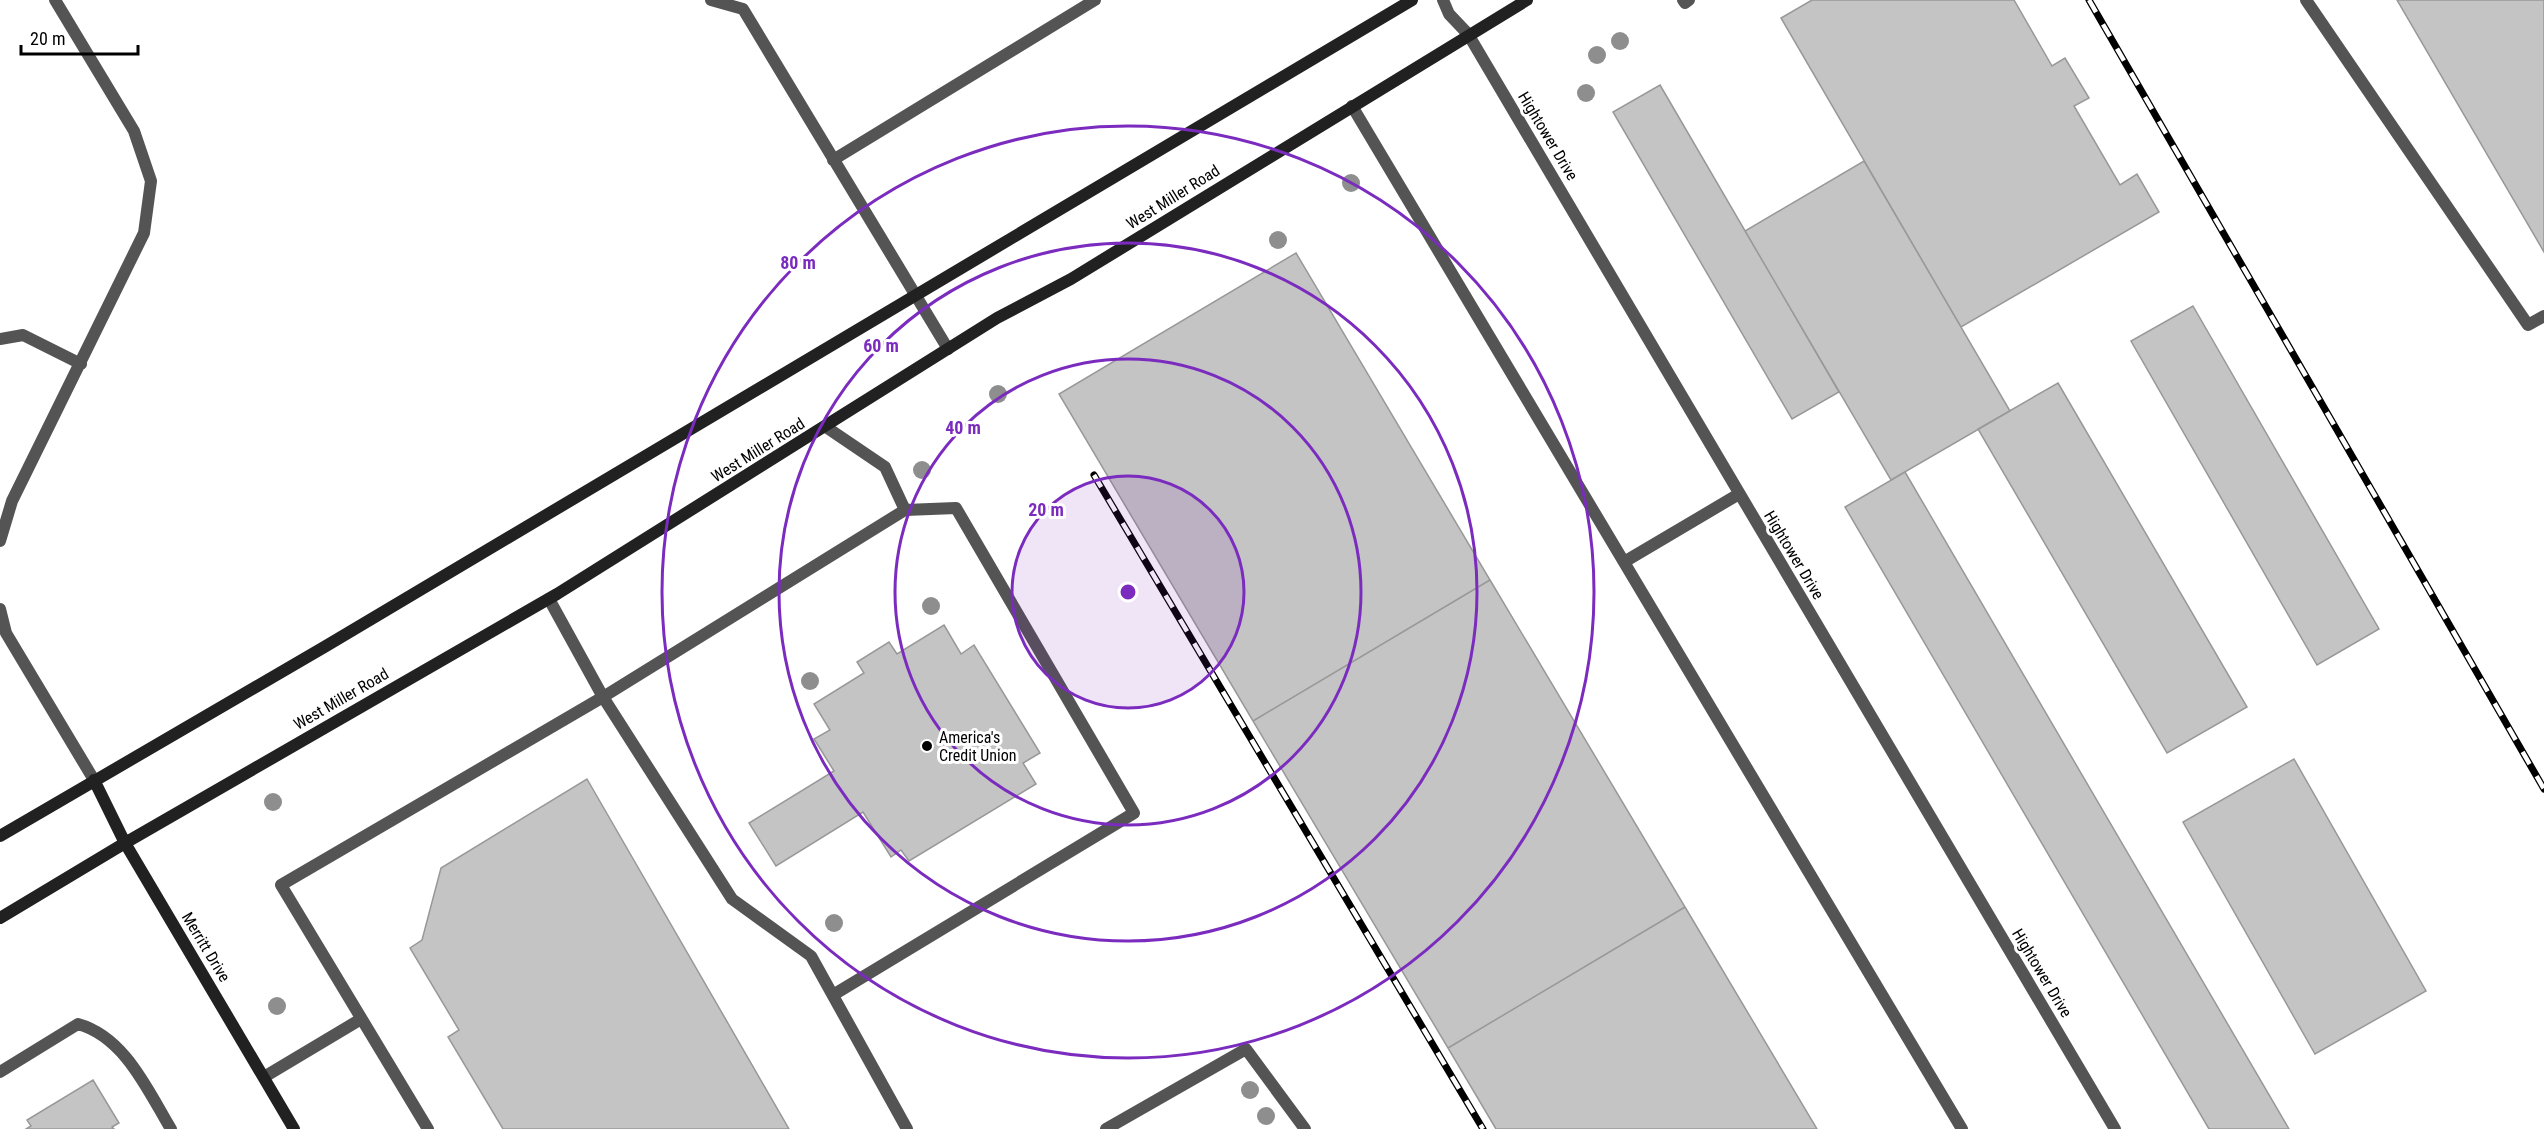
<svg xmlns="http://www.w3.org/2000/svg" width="2544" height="1129" font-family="'Roboto Condensed',sans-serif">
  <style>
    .building { fill: #c4c4c4; stroke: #989898; stroke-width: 1.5 }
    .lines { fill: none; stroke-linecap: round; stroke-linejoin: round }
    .lane { stroke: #545454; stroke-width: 12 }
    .street { stroke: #545454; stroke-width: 12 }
    .secondary { stroke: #212121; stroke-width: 12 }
    .rail-casing { stroke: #000; stroke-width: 7 }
    .rail { stroke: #fff; stroke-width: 4.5; stroke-dasharray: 14; stroke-linecap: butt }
    .tree { fill: #8e8e8e }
    .ring { fill: none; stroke: #7b2cbf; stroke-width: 3 }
    .poi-dot { fill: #000; stroke: #fff; stroke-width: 2 }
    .labels { text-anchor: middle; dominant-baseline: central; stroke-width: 6; stroke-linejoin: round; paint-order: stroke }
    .street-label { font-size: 16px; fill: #000; stroke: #fff }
    .poi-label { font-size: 16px; fill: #000; stroke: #fff; text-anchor: start }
    .centre { fill: #7b2cbf; stroke: #fff; stroke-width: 3 }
    .ring-label { font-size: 18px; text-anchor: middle; font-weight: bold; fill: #7b2cbf; stroke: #fff; stroke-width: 6; stroke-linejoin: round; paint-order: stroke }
  </style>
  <rect width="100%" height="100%" fill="#fff"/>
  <path class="building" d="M 1812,0 L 2014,0 L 2052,66 L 2065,58 L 2089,98 L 2074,106 L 2120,185 L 2137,174 L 2159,212 L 1961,327 L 1781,18 Z
    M 2397,0 L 2544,0 L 2544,252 Z
    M 1660,85 L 1839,392 L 1792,419 L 1613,112 Z
    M 1864,161 L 2010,411 L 1891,480 L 1745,231 Z
    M 1296,253 L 1490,580 L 1253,721 L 1059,394 Z
    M 2193,306 L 2379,629 L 2317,665 L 2131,341 Z
    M 2058,383 L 2247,707 L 2167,753 L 1978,429 Z
    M 1905,472 L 2289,1129 L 2209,1129 L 1845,507 Z
    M 1490,580 L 1685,907 L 1448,1048 L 1253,721 Z
    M 944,625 L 961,654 L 974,645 L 1040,753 L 1023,763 L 1036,784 L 909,861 L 901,850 L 891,857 L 863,812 L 776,866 L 749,823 L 834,771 L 814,739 L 830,730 L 814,704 L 864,673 L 857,662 L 889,642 L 897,654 Z
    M 2294,759 L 2426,991 L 2315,1054 L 2183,822 Z
    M 587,779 L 789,1129 L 503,1129 L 448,1037 L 459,1030 L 410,948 L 422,940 L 441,868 Z
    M 1685,907 L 1817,1129 L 1496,1129 L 1448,1048 Z
    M 93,1080 L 119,1123 L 112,1127 L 114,1129 L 26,1129 L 31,1126 L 27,1120 Z"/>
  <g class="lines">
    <path class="lane" d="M 711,0 L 743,9 L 948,349
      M 1683,0 L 1685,3 L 1689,0
      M 2306,0 L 2528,325 L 2544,316
      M 1352,106 L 1962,1129
      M 833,160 L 1095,0
      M 0,339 L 23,335 L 81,364
      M 826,427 L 885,467 L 905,510
      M 0,541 L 12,501 L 144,233 L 151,181 L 134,131 L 55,0
      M 1624,562 L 1739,494
      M 549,599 L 603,697 L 732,899 L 811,956 L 907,1129
      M 0,609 L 6,633 L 94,780
      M 0,1072 L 78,1024 C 125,1037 148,1091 171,1129
      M 264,1077 L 361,1019
      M 428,1129 L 281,885 L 603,697 L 905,510 L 956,508 L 1134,813 L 833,995
      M 1106,1129 L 1246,1049 L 1305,1129"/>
    <path class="street" d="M 1443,0 L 1449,14 L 1468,34 L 2115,1129"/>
    <path class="secondary" d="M 94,780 L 125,843 L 294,1129
      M 0,836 L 326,646 L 1412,0
      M 0,918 L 125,843 L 557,594 L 997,318 L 1071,279 L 1527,0"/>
    <defs>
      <path id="rail" d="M 2089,0 L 2544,789
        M 1094,475 L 1483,1129"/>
    </defs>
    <use href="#rail" class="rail-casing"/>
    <use href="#rail" class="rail"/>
  </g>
  <g class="tree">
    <circle cx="1620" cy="41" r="9"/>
    <circle cx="1597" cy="55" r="9"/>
    <circle cx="1586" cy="93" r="9"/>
    <circle cx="1351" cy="183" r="9"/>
    <circle cx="1278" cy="240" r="9"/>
    <circle cx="998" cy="394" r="9"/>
    <circle cx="922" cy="470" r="9"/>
    <circle cx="931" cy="606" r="9"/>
    <circle cx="810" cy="681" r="9"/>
    <circle cx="273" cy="802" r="9"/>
    <circle cx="834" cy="923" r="9"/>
    <circle cx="277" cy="1006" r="9"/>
    <circle cx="1250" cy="1090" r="9"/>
    <circle cx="1266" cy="1116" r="9"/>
  </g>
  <circle cx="1128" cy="592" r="116" fill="#7b2cbf" fill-opacity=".12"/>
  <g class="ring">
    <circle cx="1128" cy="592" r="116"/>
    <circle cx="1128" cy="592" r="233"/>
    <circle cx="1128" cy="592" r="349"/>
    <circle cx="1128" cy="592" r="466"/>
  </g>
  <circle class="poi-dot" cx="927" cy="746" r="6"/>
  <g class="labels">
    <g class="street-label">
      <text transform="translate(1548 136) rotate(59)">Hightower Drive</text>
      <text transform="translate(1173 197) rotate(-32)">West Miller Road</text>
      <text transform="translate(758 450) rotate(-32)">West Miller Road</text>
      <text transform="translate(1794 555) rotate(59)">Hightower Drive</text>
      <text transform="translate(341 699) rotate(-30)">West Miller Road</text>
      <text transform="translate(206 947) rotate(59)">Merritt Drive</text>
      <text transform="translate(2042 973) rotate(59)">Hightower Drive</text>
    </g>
    <g class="poi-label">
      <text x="939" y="737">America's<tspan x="939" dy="18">Credit Union</tspan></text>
    </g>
  </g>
  <circle cx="1128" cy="592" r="9" class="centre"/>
  <g class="ring-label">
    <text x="798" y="269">80 m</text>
    <text x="881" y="352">60 m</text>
    <text x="963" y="434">40 m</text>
    <text x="1046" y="516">20 m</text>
  </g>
  <path d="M21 45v9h117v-9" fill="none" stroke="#000000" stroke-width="3"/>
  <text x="30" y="45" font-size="18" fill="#000000" stroke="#ffffff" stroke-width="4.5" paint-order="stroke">20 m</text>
</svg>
